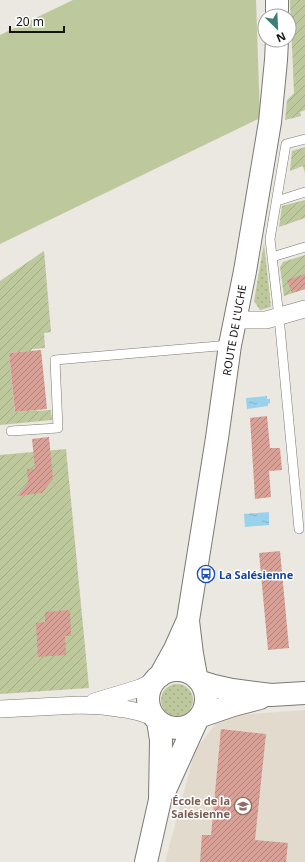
<svg xmlns="http://www.w3.org/2000/svg" width="305" height="862" font-family="'Noto Sans',sans-serif">
  <style>
    .built { fill: #e3dace }
    .grass { fill: url(#grass-dots) }
    .park { fill: #bdc89d }
    .garden { fill: url(#garden-furrows) }
    .water { fill: url(#water-ripples) }
    .building { fill: url(#building-hatch) }
    .lines { fill: none; stroke-linecap: round; stroke-linejoin: round }
    .lane-casing { stroke: #7d7974; stroke-width: 10 }
    .street-casing { stroke: #7d7974; stroke-width: 18 }
    .secondary-casing { stroke: #7d7974; stroke-width: 24 }
    .lane { stroke: #fff; stroke-width: 9 }
    .street { stroke: #fff; stroke-width: 17 }
    .secondary { stroke: #fff; stroke-width: 22 }
    .labels { text-anchor: middle; dominant-baseline: central; stroke-width: 3; stroke-linejoin: round; paint-order: stroke }
    .street-label { font-size: 11px; fill: #161412; stroke: #fff }
    .transit-label { font-size: 11px; font-weight: bold; fill: #164399; stroke: #fff; text-anchor: start }
    .education-label { font-size: 11px; font-weight: bold; fill: #785e54; stroke: #fff; text-anchor: end }
  </style>
  <defs>
    <pattern id="grass-dots" width="8" height="8" patternUnits="userSpaceOnUse"><rect width="8" height="8" fill="#bdc89d"/><path d="M2 2h.1M6 6h.1" fill="none" stroke="#a2ab86" stroke-width="1.8" stroke-linecap="round"/></pattern>
    <pattern id="garden-furrows" width="10" height="10" patternUnits="userSpaceOnUse"><rect width="10" height="10" fill="#bdc89d"/><path d="M-1 1l2-2M0 10L10 0M9 11l2-2" fill="none" stroke="#a2ab86"/></pattern>
    <pattern id="water-ripples" width="26" height="14" patternUnits="userSpaceOnUse"><rect width="26" height="14" fill="#9ad2eb"/><path d="M2 4q2-2 4 0t4 0M15 11q2-2 4 0t4 0" fill="none" stroke="#84b3c8"/></pattern>
    <pattern id="building-hatch" width="6" height="6" patternUnits="userSpaceOnUse"><rect width="6" height="6" fill="#d8a198"/><path d="M-1 1l2-2M0 6l6-6M5 7l2-2" fill="none" stroke="#ae827b"/></pattern>
  </defs>
  <rect width="100%" height="100%" fill="#ebe7e1"/>
  <path class="built" d="M 305,710 L 305,862 L 165,862 L 195,751 L 216,723 L 236,715 Z"/>
  <path class="grass" d="M 264,243 L 271,307 L 260,310 L 254,301 Z
    M161 700a16 16 0 1 1 32 0a16 16 0 1 1-32 0Z"/>
  <path class="park" d="M 73,0 L 256,0 L 260,118 L 0,244 L 0,35 Z"/>
  <path class="garden" d="M 290,0 L 305,0 L 305,110 L 300,112 L 301,116 L 285,120 L 287,100 L 294,93 Z
    M 305,147 L 305,173 L 303,166 L 290,171 L 292,151 Z
    M 305,200 L 305,218 L 279,227 L 282,206 Z
    M 44,251 L 51,332 L 44,333 L 45,348 L 32,349 L 31,351 L 9,353 L 15,412 L 37,410 L 37,411 L 51,410 L 52,420 L 0,425 L 0,281 Z
    M 305,255 L 305,289 L 284,296 L 280,267 L 283,262 Z
    M 66,449 L 89,688 L 0,694 L 0,455 Z"/>
  <path class="water" d="M 267,396 L 267,399 L 270,399 L 270,403 L 268,404 L 268,406 L 247,409 L 246,398 Z
    M 269,512 L 269,525 L 245,527 L 244,514 Z"/>
  <path class="building" d="M 305,274 L 305,289 L 292,293 L 287,280 Z
    M 41,350 L 47,409 L 15,412 L 9,353 Z
    M 267,416 L 270,448 L 280,448 L 282,470 L 269,471 L 271,497 L 255,499 L 250,418 Z
    M 49,437 L 53,479 L 42,493 L 17,496 L 28,483 L 27,469 L 35,469 L 32,439 Z
    M 280,551 L 289,648 L 268,650 L 259,553 Z
    M 70,610 L 71,636 L 65,636 L 66,655 L 38,657 L 36,623 L 45,622 L 45,612 Z
    M 221,729 L 266,734 L 255,840 L 288,843 L 286,862 L 200,862 L 202,835 L 211,835 Z"/>
  <g class="lines">
    <defs>
      <path id="lane" d="M 277,201 L 305,192
        M 272,257 L 305,247
        M 11,431 L 58,428 L 55,360 L 230,345
        M 299,529 L 279,317 L 270,239 L 286,144 L 305,139"/>
      <path id="street" d="M 235,320 L 266,320 L 305,309
        M 94,702 L 140,688 L 154,681
        M 0,709 L 79,705 L 103,706 L 125,709 L 139,712 L 154,717"/>
      <path id="secondary" d="M 277,0 L 277,16
        M 188,621 L 192,654 L 196,676
        M148 699a29 29 0 1 1 58 0a29 29 0 1 1-58 0Z
        M 160,676 L 175,649 L 188,620 L 217,438 L 230,345 L 245,271 L 270,122 L 276,60 L 277,40
        M 201,682 L 214,686 L 232,690 L 271,695 L 305,693
        M 201,716 L 233,705 L 260,698
        M 165,790 L 196,722
        M 146,862 L 160,800 L 161,740 L 158,721"/>
    </defs>
    <use href="#lane" class="lane-casing"/>
    <use href="#street" class="street-casing"/>
    <use href="#secondary" class="secondary-casing"/>
    <use href="#lane" class="lane"/>
    <use href="#street" class="street"/>
    <use href="#secondary" class="secondary"/>
  </g>
  <defs>
    <symbol id="bus-ring" viewBox="-11 -11 22 22"><circle r="9.5" fill="#fff" stroke="#1a4fb4" stroke-width="1.5"/><path d="M-5-6H5V4H4V6H2V4H-2V6H-4V4H-5ZM-3.5-4V0h7V-4ZM-3.5 1.2v1.5H-2V1.2ZM2 1.2v1.5H3.5V1.2Z" fill="#1a4fb4"/></symbol>
    <symbol id="school-ring" viewBox="-11 -11 22 22"><circle r="9.5" fill="#fff" stroke="#8d6e63" stroke-width="1.5"/><path d="M0-5L7-2L0 1L-7-2ZM-4 1L0 2.5L4 1V4Q0 6-4 4Z" fill="#8d6e63"/></symbol>
  </defs>
  <g fill-rule="evenodd">
    <use href="#bus-ring" x="196" y="564" width="20" height="20"/>
    <use href="#school-ring" x="233" y="796" width="20" height="20"/>
  </g>
  <g class="labels">
    <g class="street-label">
      <text transform="translate(234 330) rotate(-80)">ROUTE DE L'UCHE</text>
    </g>
    <g class="transit-label">
      <text x="219" y="574">La Salésienne</text>
    </g>
    <g class="education-label">
      <text x="230" y="800">École de la<tspan x="230" dy="13">Salésienne</tspan></text>
    </g>
  </g>
  <g transform="translate(277 28) rotate(156)"><circle r="19" fill="#ffffff" stroke="#a2a1a0"/>
  <path d="M0-3L7 15L0 10L-7 15Z" fill="#3a8077"/>
  <text y="-6" font-size="11" font-weight="bold" text-anchor="middle" fill="#161412">N</text>
  </g>
  <path d="M10 26v6h54v-6" fill="none" stroke="#161412" stroke-width="2"/>
  <text x="16" y="26" font-size="12" fill="#161412" stroke="#ffffff" stroke-width="3" paint-order="stroke">20 m</text>
</svg>
